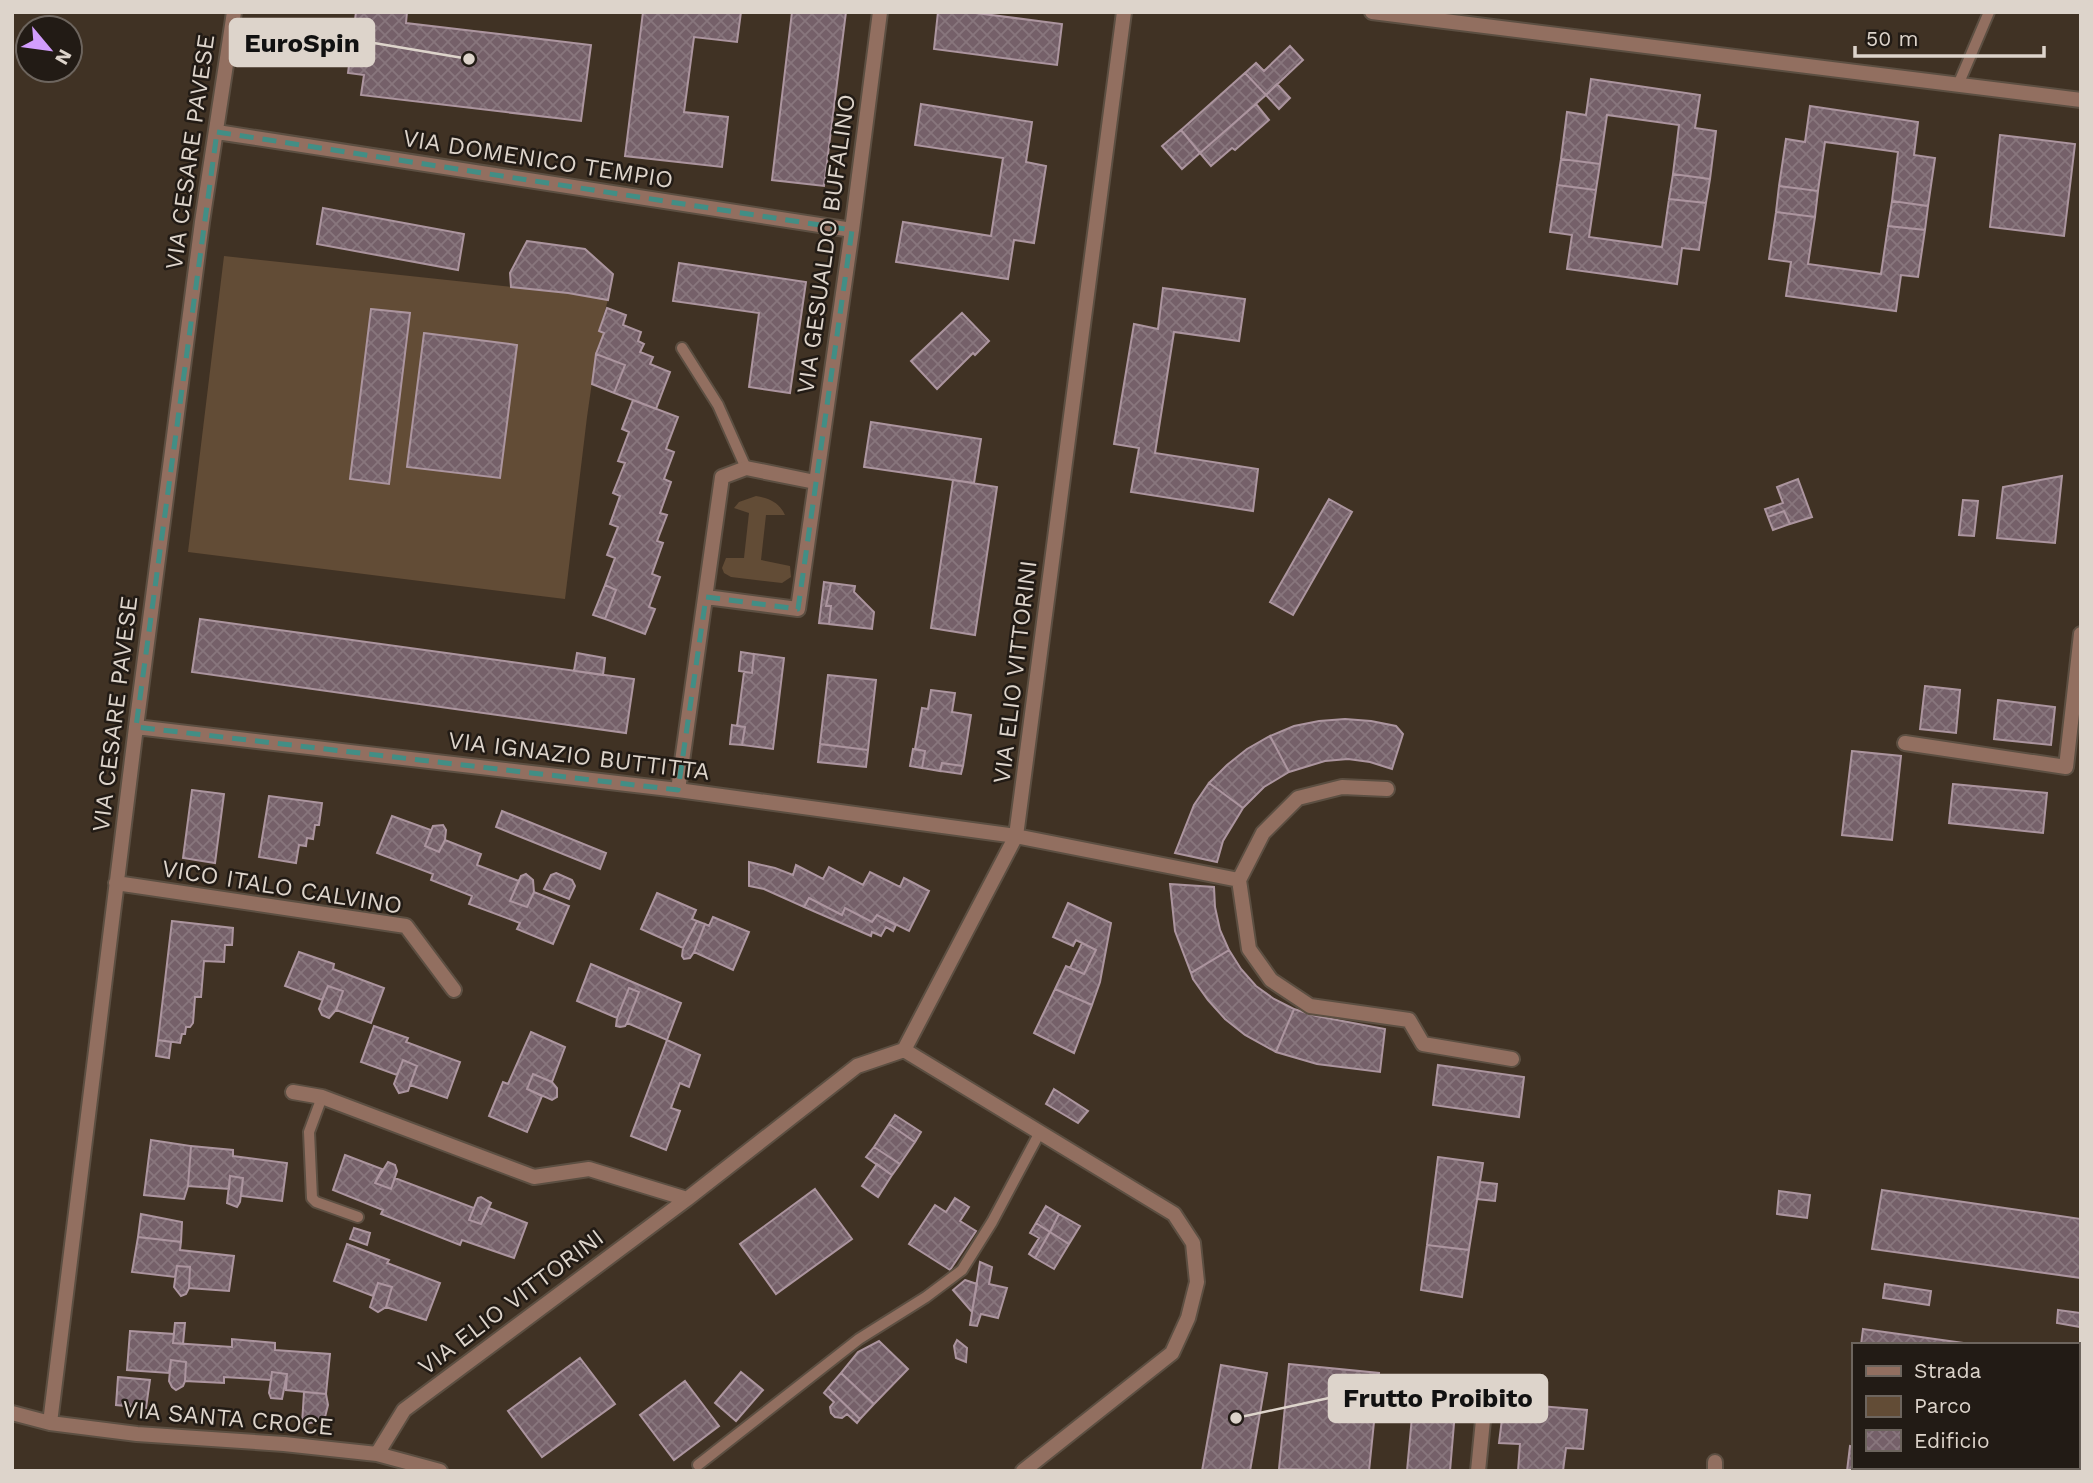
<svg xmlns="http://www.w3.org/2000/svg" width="2093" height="1483" font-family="'Work Sans',sans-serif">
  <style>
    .green { fill: #624c36 }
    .building { fill: url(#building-cross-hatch); stroke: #ac959f; stroke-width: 2 }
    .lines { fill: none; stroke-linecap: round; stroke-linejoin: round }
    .lane-casing { stroke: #5c4f42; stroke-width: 14 }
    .street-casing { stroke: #5c4f42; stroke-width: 18 }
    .lane { stroke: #926f60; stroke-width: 10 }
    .street { stroke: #926f60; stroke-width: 14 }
    .marked { fill: none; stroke: #428e85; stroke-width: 5; stroke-dasharray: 14 9; stroke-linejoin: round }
    .labels { text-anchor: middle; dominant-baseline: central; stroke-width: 5; stroke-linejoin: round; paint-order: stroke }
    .street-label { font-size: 24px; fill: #ddd4cb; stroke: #221b15 }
    .leader { fill: none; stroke: #ddd4cb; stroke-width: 2.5 }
    .callout-dot { fill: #ddd4cb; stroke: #221b15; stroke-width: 2.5 }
    .callout { fill: #ddd4cb; stroke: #ddd4cb; stroke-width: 2.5 }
    .callout-label { font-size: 26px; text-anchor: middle; font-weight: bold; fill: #111 }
  </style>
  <defs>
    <pattern id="building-cross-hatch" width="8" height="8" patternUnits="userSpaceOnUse" patternTransform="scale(1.75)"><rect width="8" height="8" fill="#756069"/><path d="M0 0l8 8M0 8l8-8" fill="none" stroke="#88767d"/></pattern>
  </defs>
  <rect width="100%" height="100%" fill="#403224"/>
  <path class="green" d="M 224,256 L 568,293 L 608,300 L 599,330 L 604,333 L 596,354 L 587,417 L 565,599 L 188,552 Z
    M 756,496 C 769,498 779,502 785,515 L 766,515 L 761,560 L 790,566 L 791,577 L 782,583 L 731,577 L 724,573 L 722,568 L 726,558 L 744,558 L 749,513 L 734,508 L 739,502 Z"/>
  <path class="building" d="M 356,12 L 407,12 L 406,23 L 591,45 L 581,121 L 361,95 L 364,75 L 348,73 Z
    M 643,12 L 741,12 L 737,42 L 694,37 L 684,112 L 728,117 L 722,167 L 625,156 Z
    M 792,12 L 846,12 L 824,186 L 772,180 Z
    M 938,12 L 968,12 L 1062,24 L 1057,65 L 934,49 Z
    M 1290,46 L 1303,60 L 1266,95 L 1245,73 L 1256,63 L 1264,71 Z
    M 1245,73 L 1266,95 L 1200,153 L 1181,130 Z
    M 1591,79 L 1700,95 L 1695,128 L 1716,131 L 1710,179 L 1673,174 L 1679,125 L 1607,115 L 1600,164 L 1561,159 L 1567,112 L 1586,115 Z
    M 1277,84 L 1290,98 L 1279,109 L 1266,95 Z
    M 921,104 L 1032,122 L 1026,162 L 1046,166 L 1034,243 L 1014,240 L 1008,279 L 896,262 L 903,222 L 991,236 L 1003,158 L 915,145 Z
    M 1256,104 L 1269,120 L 1235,150 L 1232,148 L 1211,166 L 1200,153 Z
    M 1810,106 L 1918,122 L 1914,155 L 1935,158 L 1928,206 L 1892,201 L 1898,152 L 1825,142 L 1818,191 L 1779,186 L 1786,139 L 1805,142 Z
    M 1181,130 L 1200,153 L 1182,169 L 1162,146 Z
    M 2000,135 L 2075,144 L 2064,236 L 1990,227 Z
    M 1561,159 L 1600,164 L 1596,190 L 1557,185 Z
    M 1673,174 L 1710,179 L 1706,203 L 1669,199 Z
    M 1557,185 L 1596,190 L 1589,237 L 1662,247 L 1669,199 L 1706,203 L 1699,250 L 1682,248 L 1677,284 L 1567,269 L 1572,235 L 1550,232 Z
    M 1779,186 L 1818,191 L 1815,217 L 1776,212 Z
    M 1892,201 L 1928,206 L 1925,230 L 1888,226 Z
    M 323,208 L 464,234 L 458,270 L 317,244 Z
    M 1776,212 L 1815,217 L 1808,264 L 1881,274 L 1888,226 L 1925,230 L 1918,277 L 1901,275 L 1896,311 L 1786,296 L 1791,262 L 1769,259 Z
    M 527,241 L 585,249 L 613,274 L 608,300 L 568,293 L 511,287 L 510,273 Z
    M 679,263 L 806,282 L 790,393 L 749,387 L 759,313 L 673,301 Z
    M 1163,288 L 1245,299 L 1239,341 L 1174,332 L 1155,453 L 1258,469 L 1253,511 L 1131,492 L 1139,448 L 1114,444 L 1134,324 L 1158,329 Z
    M 607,308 L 626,315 L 623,325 L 641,332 L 638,341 L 644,344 L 640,352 L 653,357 L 650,364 L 670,372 L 656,409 L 614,393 L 625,365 L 596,354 L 604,333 L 599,331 Z
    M 371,309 L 410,313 L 389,484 L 350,479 Z
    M 962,313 L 989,341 L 975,355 L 973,353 L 937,389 L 911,361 Z
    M 424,333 L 517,345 L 500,478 L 407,467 Z
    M 596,354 L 625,365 L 614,393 L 592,384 Z
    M 633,400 L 678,417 L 666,449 L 674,452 L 664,479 L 671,482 L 660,513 L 667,515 L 657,541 L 663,543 L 652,574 L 660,577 L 649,607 L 655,609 L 645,634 L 605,619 L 616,590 L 605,585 L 615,558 L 607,555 L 618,527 L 610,524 L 620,496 L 613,493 L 625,463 L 618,461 L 629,432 L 622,429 Z
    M 871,422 L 981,439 L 974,483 L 864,467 Z
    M 2062,476 L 2055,543 L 1997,538 L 2003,487 Z
    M 1798,479 L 1812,517 L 1790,524 L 1784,511 L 1768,517 L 1765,509 L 1783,503 L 1777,487 Z
    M 953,480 L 997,487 L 975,635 L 931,628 Z
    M 1329,499 L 1352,512 L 1293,615 L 1270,602 Z
    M 1963,500 L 1978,501 L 1974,536 L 1959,535 Z
    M 1784,511 L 1790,524 L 1773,530 L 1768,517 Z
    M 824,582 L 831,583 L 826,606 L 831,606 L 829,624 L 819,623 Z
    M 831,583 L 855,586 L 854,592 L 874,612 L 872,629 L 829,624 L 831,606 L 826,606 Z
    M 605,585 L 616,590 L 605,619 L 593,615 Z
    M 200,619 L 634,679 L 626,733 L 192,672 Z
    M 741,652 L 754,654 L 752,673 L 739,671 Z
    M 577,653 L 605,658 L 603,675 L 574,671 Z
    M 754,654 L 784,658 L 773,749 L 742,745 L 745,727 L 737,726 L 744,672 L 752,673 Z
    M 828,675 L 876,680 L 868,750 L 820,744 Z
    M 1925,686 L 1960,690 L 1956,733 L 1920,729 Z
    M 931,690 L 955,693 L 952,712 L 971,715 L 963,766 L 942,763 L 940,771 L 922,768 L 925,751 L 915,749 L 922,708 L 928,709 Z
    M 1998,700 L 2055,707 L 2051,745 L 1994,739 Z
    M 1345,719 L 1371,721 L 1396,726 L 1403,734 L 1392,769 L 1370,762 L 1348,759 L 1325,761 L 1289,772 L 1270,736 L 1294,726 L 1319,721 Z
    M 732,725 L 745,727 L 742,745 L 730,744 Z
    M 1270,736 L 1289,772 L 1264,787 L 1243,808 L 1209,783 L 1227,765 L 1247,749 Z
    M 820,744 L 868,750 L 866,767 L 818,762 Z
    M 913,749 L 925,751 L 922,768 L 910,766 Z
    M 1852,751 L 1901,756 L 1892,840 L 1842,835 Z
    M 942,763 L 963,766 L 961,774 L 940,771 Z
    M 1209,783 L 1243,808 L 1223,841 L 1217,862 L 1175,853 L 1194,805 Z
    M 1953,784 L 2047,793 L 2043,833 L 1949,823 Z
    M 192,790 L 224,794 L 215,863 L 183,858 Z
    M 269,796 L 322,803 L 319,825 L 315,825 L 313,839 L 307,838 L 306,846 L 299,845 L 296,863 L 259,857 Z
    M 502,811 L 606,853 L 600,869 L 496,827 Z
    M 392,816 L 431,830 L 425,846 L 439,852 L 445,840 L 481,854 L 477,865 L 519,881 L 510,901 L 527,907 L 534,892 L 569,906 L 553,944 L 517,929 L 520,923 L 469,904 L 472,896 L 431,880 L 433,874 L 377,853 Z
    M 443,825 L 446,830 L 445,840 L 439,852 L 425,846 L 433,826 Z
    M 749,862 L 775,868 L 793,875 L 796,865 L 823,879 L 829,867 L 863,885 L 870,872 L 900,887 L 904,878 L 929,891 L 909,931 L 877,915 L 872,922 L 845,908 L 842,915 L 809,898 L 804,907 L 764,889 L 749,886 Z
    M 556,873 L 572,880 L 575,886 L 569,899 L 544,889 L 551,875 Z
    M 526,874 L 533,880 L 534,892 L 527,907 L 510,901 L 521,876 Z
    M 1170,884 L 1214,887 L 1215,907 L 1220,930 L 1229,950 L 1191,973 L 1175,931 Z
    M 657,893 L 696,910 L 692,919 L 697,921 L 683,948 L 641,929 Z
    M 809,898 L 842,915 L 845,908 L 872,922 L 877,915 L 896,925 L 893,931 L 886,927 L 881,936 L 872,932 L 871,936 L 804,907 Z
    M 1068,903 L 1111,923 L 1100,982 L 1092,1005 L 1055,989 L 1066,966 L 1084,974 L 1096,950 L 1076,940 L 1073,946 L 1053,937 Z
    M 713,917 L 749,932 L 733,970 L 694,952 L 705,924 L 709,926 Z
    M 172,921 L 233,928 L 232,945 L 225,945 L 224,962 L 204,961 L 201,997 L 195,997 L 193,1023 L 190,1027 L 186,1027 L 185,1034 L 182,1034 L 180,1043 L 158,1040 Z
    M 697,921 L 705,924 L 694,952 L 690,958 L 684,959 L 682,956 L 683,948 Z
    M 1082,943 L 1096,950 L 1084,974 L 1070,968 Z
    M 1229,950 L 1241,969 L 1256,986 L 1274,999 L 1294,1009 L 1276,1052 L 1245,1035 L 1225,1019 L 1208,1000 L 1193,979 L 1191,973 Z
    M 299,952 L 334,964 L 333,969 L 384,988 L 371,1023 L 336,1010 L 343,991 L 328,986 L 322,1000 L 285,986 Z
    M 591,964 L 681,1003 L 667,1040 L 627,1023 L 639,992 L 629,988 L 617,1018 L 577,1001 Z
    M 328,986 L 343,991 L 336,1010 L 329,1018 L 322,1015 L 319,1009 Z
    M 629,988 L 639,992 L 627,1023 L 625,1026 L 620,1027 L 616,1026 L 617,1018 Z
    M 1055,989 L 1092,1005 L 1074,1053 L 1034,1033 Z
    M 1294,1009 L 1316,1016 L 1385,1029 L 1380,1072 L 1317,1064 L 1276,1052 Z
    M 374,1026 L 408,1038 L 406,1042 L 460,1062 L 447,1098 L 410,1085 L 417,1066 L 403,1060 L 397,1075 L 361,1062 Z
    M 531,1032 L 565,1047 L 552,1082 L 533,1074 L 527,1089 L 542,1096 L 527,1132 L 489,1116 L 503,1082 L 508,1084 Z
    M 158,1040 L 171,1042 L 169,1058 L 156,1056 Z
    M 667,1040 L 700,1055 L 689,1087 L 680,1083 L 671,1108 L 680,1111 L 666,1150 L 631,1136 Z
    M 403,1060 L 417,1066 L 408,1091 L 399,1093 L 394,1084 Z
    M 1438,1065 L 1524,1077 L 1519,1117 L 1433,1105 Z
    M 533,1074 L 552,1082 L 557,1088 L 557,1097 L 552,1100 L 527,1089 Z
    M 1054,1089 L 1088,1111 L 1078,1123 L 1046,1104 Z
    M 895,1115 L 921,1132 L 915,1142 L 889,1124 Z
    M 889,1124 L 915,1142 L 900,1164 L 874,1147 Z
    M 151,1140 L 191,1146 L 188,1186 L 184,1199 L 144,1195 Z
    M 191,1146 L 233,1150 L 233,1156 L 287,1163 L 282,1201 L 241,1196 L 243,1178 L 230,1176 L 229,1189 L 188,1186 Z
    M 874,1147 L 900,1164 L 892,1175 L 866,1157 Z
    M 345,1155 L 382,1169 L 375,1183 L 391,1189 L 395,1178 L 474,1208 L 469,1220 L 481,1224 L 489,1208 L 527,1223 L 514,1258 L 462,1240 L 460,1245 L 381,1214 L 383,1210 L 333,1190 Z
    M 1438,1157 L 1483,1163 L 1469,1250 L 1427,1245 Z
    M 388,1162 L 395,1165 L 397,1171 L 391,1189 L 375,1183 Z
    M 877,1164 L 892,1175 L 878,1197 L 862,1186 Z
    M 230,1176 L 243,1178 L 240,1202 L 237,1207 L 227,1203 Z
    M 1480,1182 L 1497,1184 L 1495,1201 L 1477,1199 Z
    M 815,1189 L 852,1239 L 776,1294 L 740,1244 Z
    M 1882,1190 L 2081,1219 L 2081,1278 L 1872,1249 Z
    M 1779,1191 L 1810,1195 L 1807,1218 L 1777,1214 Z
    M 481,1197 L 491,1203 L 481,1224 L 469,1220 L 478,1198 Z
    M 955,1198 L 969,1207 L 960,1221 L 976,1231 L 950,1270 L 909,1244 L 935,1205 L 946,1212 Z
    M 1046,1206 L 1059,1214 L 1050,1232 L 1036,1223 Z
    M 141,1214 L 182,1222 L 181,1242 L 138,1237 Z
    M 1059,1214 L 1080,1226 L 1069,1244 L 1050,1232 Z
    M 1036,1223 L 1050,1232 L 1035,1258 L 1029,1254 L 1039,1238 L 1030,1233 Z
    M 354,1228 L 370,1233 L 367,1245 L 350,1239 Z
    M 1050,1232 L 1069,1244 L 1054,1269 L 1035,1258 Z
    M 138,1237 L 181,1242 L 180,1250 L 234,1256 L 229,1291 L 189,1288 L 190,1267 L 177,1266 L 175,1277 L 132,1272 Z
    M 347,1244 L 389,1260 L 387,1263 L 440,1283 L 426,1320 L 386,1307 L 392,1287 L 378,1283 L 373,1296 L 334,1281 Z
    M 1427,1245 L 1469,1250 L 1462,1297 L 1421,1290 Z
    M 980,1262 L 992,1267 L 989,1284 L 1007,1288 L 998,1318 L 981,1314 L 977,1326 L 970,1325 Z
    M 177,1266 L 190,1267 L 189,1288 L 186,1294 L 181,1296 L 174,1287 Z
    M 965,1280 L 977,1284 L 972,1312 L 953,1290 Z
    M 378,1283 L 392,1287 L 386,1307 L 378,1312 L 370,1307 Z
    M 1885,1284 L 1931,1291 L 1929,1305 L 1883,1298 Z
    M 2058,1310 L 2081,1313 L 2080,1327 L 2057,1323 Z
    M 175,1323 L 185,1323 L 183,1344 L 173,1343 Z
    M 1863,1329 L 1978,1345 L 1861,1345 Z
    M 130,1331 L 174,1334 L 173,1343 L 232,1347 L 232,1339 L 275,1343 L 275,1350 L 330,1354 L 326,1394 L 286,1390 L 287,1374 L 272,1372 L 271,1380 L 224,1377 L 224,1383 L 185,1381 L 186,1362 L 171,1360 L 169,1373 L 127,1370 Z
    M 957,1340 L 967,1348 L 966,1362 L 956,1358 L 954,1346 Z
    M 879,1341 L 908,1369 L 874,1404 L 841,1373 L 858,1352 Z
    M 580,1358 L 615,1404 L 542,1457 L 508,1411 Z
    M 2077,1358 L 2081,1359 L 2081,1420 L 2077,1420 Z
    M 171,1360 L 186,1362 L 185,1381 L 183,1386 L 176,1390 L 172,1387 L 169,1381 Z
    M 1289,1364 L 1379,1373 L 1369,1471 L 1279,1469 Z
    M 1221,1365 L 1267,1373 L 1250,1471 L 1202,1471 Z
    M 272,1372 L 287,1374 L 282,1399 L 271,1398 L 269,1393 Z
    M 741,1372 L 763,1390 L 736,1421 L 715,1403 Z
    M 841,1373 L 874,1404 L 860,1419 L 828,1388 Z
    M 118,1377 L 150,1380 L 146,1408 L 116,1405 Z
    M 685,1381 L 719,1426 L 674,1460 L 640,1415 Z
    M 1415,1384 L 1457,1388 L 1450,1471 L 1407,1471 Z
    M 828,1388 L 860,1419 L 857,1423 L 847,1414 L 842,1418 L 835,1417 L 831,1413 L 830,1407 L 834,1402 L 824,1393 Z
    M 304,1392 L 326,1394 L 328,1405 L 324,1421 L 302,1424 Z
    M 1504,1403 L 1587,1410 L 1583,1449 L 1566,1448 L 1563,1471 L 1518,1471 L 1520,1444 L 1499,1443 Z
    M 1850,1446 L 1853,1447 L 1853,1467 L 1887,1467 L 1886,1471 L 1847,1471 Z
    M 1923,1467 L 1962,1467 L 1961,1471 L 1922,1471 Z"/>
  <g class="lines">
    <defs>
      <path id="lane" d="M 1958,85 L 1989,12
        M 682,348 L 718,405 L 746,468
        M 322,1097 L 309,1132 L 312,1198 L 316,1202 L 358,1217
        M 698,1465 L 859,1339 L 926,1297 L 962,1270 L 992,1222 L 1040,1132"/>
      <path id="street" d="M 1372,12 L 2081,100
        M 217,132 L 852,230
        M 706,597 L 798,609 L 852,230 L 880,12
        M 136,727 L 678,790 L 1016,836 L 1239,880
        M 1905,743 L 2066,767 L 2081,634
        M 1387,789 L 1342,787 L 1298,798 L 1263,833 L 1239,880 L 1249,949 L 1271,980 L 1310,1006 L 1409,1020 L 1423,1044 L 1512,1059
        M 678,790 L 722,477 L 746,468 L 815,482
        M 116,883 L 406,926 L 454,990
        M 904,1050 L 1174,1214 L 1193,1243 L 1197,1282 L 1188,1318 L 1172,1353 L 1023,1471
        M 293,1092 L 322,1097 L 534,1177 L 589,1169 L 687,1199
        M 12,1413 L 50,1423 L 137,1434 L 284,1444 L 377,1454 L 440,1471
        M 50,1423 L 136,727 L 202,222 L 234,12
        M 377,1454 L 404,1410 L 687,1199 L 857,1066 L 904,1050 L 1016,836 L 1124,12
        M 1478,1471 L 1486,1390
        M 1715,1471 L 1715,1462"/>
    </defs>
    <use href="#lane" class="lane-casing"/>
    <use href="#street" class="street-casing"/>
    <use href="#lane" class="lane"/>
    <use href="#street" class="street"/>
  </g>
  <path class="marked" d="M 217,132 L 852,230 L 798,609 L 706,597 L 678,790 L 136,727 Z"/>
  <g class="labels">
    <g class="street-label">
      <text transform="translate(190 152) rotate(-82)">VIA CESARE PAVESE</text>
      <text transform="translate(538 159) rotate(9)">VIA DOMENICO TEMPIO</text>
      <text transform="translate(826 244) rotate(-82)">VIA GESUALDO BUFALINO</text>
      <text transform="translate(1015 672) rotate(-83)">VIA ELIO VITTORINI</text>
      <text transform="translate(115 714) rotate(-83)">VIA CESARE PAVESE</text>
      <text transform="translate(579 756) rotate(7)">VIA IGNAZIO BUTTITTA</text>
      <text transform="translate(282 887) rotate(9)">VICO ITALO CALVINO</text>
      <text transform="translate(511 1302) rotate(-37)">VIA ELIO VITTORINI</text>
      <text transform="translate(228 1418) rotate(5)">VIA SANTA CROCE</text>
    </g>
  </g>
  <path class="leader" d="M469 59L374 43M1236 1418L1329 1398"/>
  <g class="callout-dot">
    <circle cx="469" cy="59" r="7"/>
    <circle cx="1236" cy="1418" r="7"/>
  </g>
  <g class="callout">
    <rect x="230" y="19" width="144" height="47" rx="7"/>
    <rect x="1329" y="1375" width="218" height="47" rx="7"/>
  </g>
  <g class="callout-label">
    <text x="302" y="52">EuroSpin</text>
    <text x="1438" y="1407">Frutto Proibito</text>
  </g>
  <rect width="2093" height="1483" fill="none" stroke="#ddd4cb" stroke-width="28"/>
  <rect x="1852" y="1343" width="228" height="126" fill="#221b15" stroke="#6d655e" stroke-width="2"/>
  <rect x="1866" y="1366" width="35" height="10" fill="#926f60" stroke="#6d655e" stroke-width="2"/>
  <text x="1914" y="1378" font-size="21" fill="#ddd4cb">Strada</text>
  <rect x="1866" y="1396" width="35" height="21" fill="#624c36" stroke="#6d655e" stroke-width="2"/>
  <text x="1914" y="1413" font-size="21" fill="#ddd4cb">Parco</text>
  <rect x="1866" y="1430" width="35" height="21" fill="url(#building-cross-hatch)" stroke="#6d655e" stroke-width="2"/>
  <text x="1914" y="1448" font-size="21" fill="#ddd4cb">Edificio</text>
  <g transform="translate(49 49) rotate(119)"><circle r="33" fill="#221b15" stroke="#6d655e" stroke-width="2"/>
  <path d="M0-5L12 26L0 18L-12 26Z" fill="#d29dfd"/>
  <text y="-10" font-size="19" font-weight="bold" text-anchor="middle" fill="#ddd4cb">N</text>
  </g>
  <path d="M1855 46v10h189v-10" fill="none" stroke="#ddd4cb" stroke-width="3.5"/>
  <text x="1866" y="46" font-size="21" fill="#ddd4cb" stroke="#221b15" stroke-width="5" paint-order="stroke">50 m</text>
</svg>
